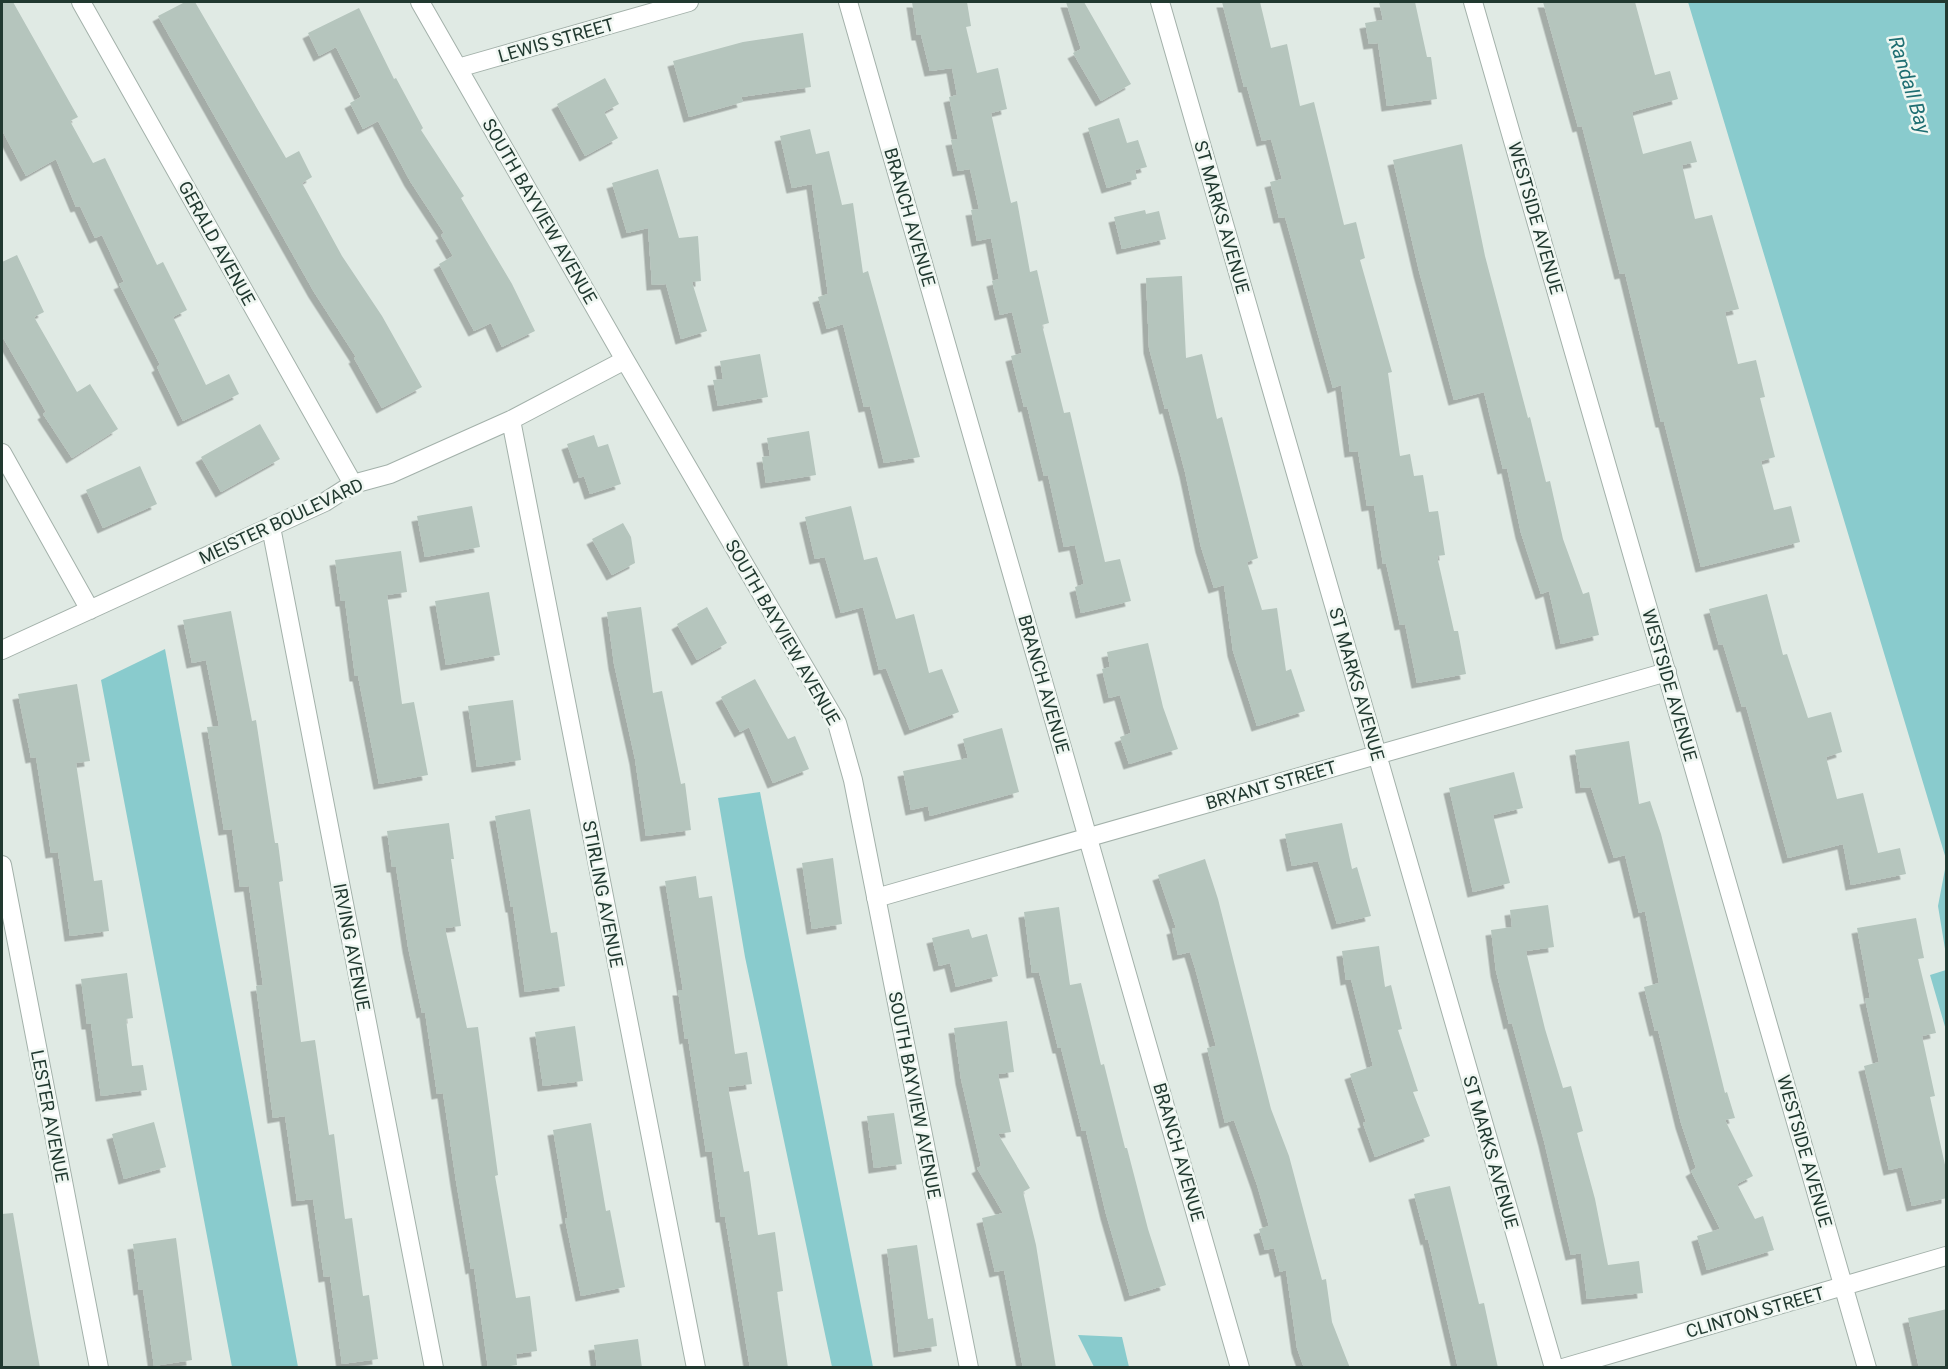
<svg xmlns="http://www.w3.org/2000/svg" width="1948" height="1369" font-family="Roboto,sans-serif">
  <style>
    .water { fill: #89cbcd }
    .building { fill: #b5c5bd; filter: url(#shadow) }
    .lines { fill: none; stroke-linecap: round; stroke-linejoin: round }
    .street-casing { stroke: #a3b1aa; stroke-width: 20 }
    .street { stroke: #fff; stroke-width: 18 }
    .labels { text-anchor: middle; dominant-baseline: central; stroke-width: 5; stroke-linejoin: round; paint-order: stroke }
    .street-label { font-size: 18px; fill: #213930; stroke: #f0f7f2 }
    .water-label { font-size: 20px; font-style: italic; fill: #1e6e72; stroke: #f0f7f2 }
  </style>
  <defs>
    <filter id="shadow"><feDropShadow dx="-5.5" dy="5.5" stdDeviation="0" flood-color="#0004"/></filter>
  </defs>
  <rect width="100%" height="100%" fill="#e0eae4"/>
  <path class="water" d="M 1688,2 L 1946,2 L 1946,859 Z
    M 165,649 L 298,1367 L 232,1367 L 101,680 Z
    M 760,792 L 873,1367 L 832,1367 L 745,957 L 718,798 Z
    M 1946,864 L 1946,955 L 1938,906 Z
    M 1946,970 L 1946,1030 L 1930,975 Z
    M 1078,1335 L 1122,1337 L 1129,1367 L 1094,1367 Z"/>
  <path class="building" d="M 2,2 L 13,2 L 78,117 L 70,121 L 93,163 L 105,158 L 157,265 L 163,262 L 187,310 L 173,317 L 206,385 L 229,374 L 239,394 L 183,421 L 157,367 L 160,365 L 119,284 L 124,282 L 102,235 L 95,238 L 80,206 L 76,207 L 56,159 L 26,176 L 2,130 Z
    M 185,2 L 195,2 L 286,158 L 299,151 L 312,177 L 302,183 L 342,256 L 382,316 L 422,387 L 382,408 L 354,358 L 356,357 L 314,292 L 158,16 Z
    M 912,2 L 967,2 L 971,26 L 966,27 L 977,73 L 998,68 L 1007,109 L 991,113 L 1011,203 L 1017,201 L 1030,272 L 1037,270 L 1049,323 L 1042,325 L 1064,413 L 1070,412 L 1105,562 L 1120,559 L 1131,601 L 1081,613 L 1075,587 L 1084,584 L 1075,545 L 1064,547 L 1048,475 L 1044,476 L 1027,406 L 1024,407 L 1011,356 L 1022,353 L 1012,312 L 1000,315 L 992,281 L 999,279 L 991,238 L 977,241 L 971,210 L 979,209 L 970,169 L 958,171 L 951,140 L 958,139 L 949,97 L 957,95 L 952,68 L 930,71 L 921,35 L 917,35 Z
    M 1066,2 L 1084,2 L 1131,84 L 1101,101 L 1073,53 L 1081,49 Z
    M 1222,2 L 1260,2 L 1271,48 L 1287,44 L 1300,106 L 1314,102 L 1344,225 L 1356,222 L 1365,258 L 1360,260 L 1392,372 L 1388,373 L 1400,456 L 1410,454 L 1414,476 L 1423,475 L 1429,512 L 1438,511 L 1445,555 L 1437,556 L 1454,631 L 1458,631 L 1466,674 L 1417,683 L 1405,624 L 1400,625 L 1386,563 L 1383,564 L 1374,505 L 1367,506 L 1358,451 L 1350,452 L 1341,385 L 1333,388 L 1285,217 L 1279,218 L 1270,182 L 1282,179 L 1271,139 L 1262,141 L 1247,87 L 1244,87 Z
    M 1379,2 L 1415,2 L 1427,57 L 1431,57 L 1437,99 L 1387,106 L 1378,43 L 1369,44 L 1365,23 L 1383,20 Z
    M 1543,2 L 1635,2 L 1655,75 L 1670,71 L 1678,99 L 1632,112 L 1643,154 L 1691,141 L 1697,162 L 1682,165 L 1695,219 L 1712,215 L 1739,309 L 1725,312 L 1738,364 L 1756,360 L 1765,397 L 1760,398 L 1775,457 L 1761,461 L 1774,510 L 1791,506 L 1800,542 L 1701,567 L 1664,422 L 1661,422 L 1625,273 L 1620,274 L 1582,126 L 1578,127 Z
    M 359,8 L 394,79 L 396,78 L 423,128 L 421,130 L 464,196 L 461,198 L 512,284 L 535,331 L 502,347 L 491,323 L 474,331 L 439,264 L 453,256 L 441,235 L 444,233 L 410,181 L 378,121 L 363,129 L 350,103 L 361,97 L 336,47 L 319,56 L 308,33 Z
    M 803,33 L 811,87 L 741,97 L 743,102 L 689,117 L 673,61 L 743,42 Z
    M 605,78 L 619,104 L 604,112 L 618,138 L 585,156 L 557,104 Z
    M 1119,118 L 1127,143 L 1138,140 L 1147,167 L 1135,170 L 1137,179 L 1107,188 L 1088,128 Z
    M 810,129 L 816,154 L 829,151 L 842,205 L 853,203 L 863,273 L 868,271 L 920,457 L 884,463 L 870,406 L 864,407 L 843,324 L 827,329 L 818,297 L 828,294 L 812,184 L 792,188 L 780,136 Z
    M 1462,144 L 1485,256 L 1528,418 L 1530,417 L 1546,482 L 1550,481 L 1563,539 L 1583,594 L 1589,592 L 1599,635 L 1561,644 L 1549,591 L 1541,594 L 1521,533 L 1507,468 L 1503,469 L 1484,392 L 1454,400 L 1419,271 L 1393,160 Z
    M 658,169 L 679,238 L 698,236 L 701,281 L 692,282 L 707,331 L 681,339 L 666,284 L 652,285 L 648,228 L 627,233 L 612,183 Z
    M 1145,210 L 1146,214 L 1159,211 L 1166,239 L 1122,249 L 1114,217 Z
    M 17,255 L 44,312 L 34,317 L 77,392 L 90,384 L 118,429 L 72,458 L 43,414 L 46,412 L 2,336 L 2,262 Z
    M 1182,276 L 1186,358 L 1202,354 L 1217,419 L 1222,417 L 1258,558 L 1247,562 L 1262,610 L 1277,608 L 1286,671 L 1291,669 L 1305,711 L 1257,726 L 1233,651 L 1224,585 L 1214,588 L 1201,547 L 1185,472 L 1168,408 L 1165,409 L 1149,348 L 1146,278 Z
    M 760,354 L 768,397 L 718,406 L 713,380 L 723,379 L 720,361 Z
    M 260,424 L 280,459 L 221,492 L 201,457 Z
    M 809,431 L 816,475 L 766,483 L 762,457 L 770,456 L 767,438 Z
    M 594,435 L 598,447 L 608,444 L 621,484 L 590,494 L 584,476 L 579,478 L 567,444 Z
    M 140,466 L 157,504 L 103,528 L 86,490 Z
    M 472,506 L 480,547 L 425,557 L 417,516 Z
    M 851,506 L 864,560 L 877,557 L 896,619 L 914,614 L 929,673 L 942,669 L 959,712 L 910,730 L 886,668 L 879,670 L 863,607 L 841,613 L 825,557 L 815,559 L 805,517 Z
    M 623,523 L 631,537 L 635,563 L 612,575 L 592,539 Z
    M 401,551 L 407,592 L 387,595 L 402,704 L 414,702 L 428,775 L 379,784 L 358,676 L 355,676 L 345,601 L 341,601 L 335,560 Z
    M 489,592 L 500,655 L 446,665 L 435,601 Z
    M 1767,594 L 1783,655 L 1787,654 L 1808,718 L 1831,712 L 1842,752 L 1826,757 L 1837,799 L 1863,793 L 1878,853 L 1900,848 L 1906,874 L 1851,885 L 1843,844 L 1788,858 L 1746,706 L 1742,707 L 1723,644 L 1719,645 L 1709,609 Z
    M 641,607 L 653,693 L 662,691 L 681,784 L 685,783 L 691,830 L 646,836 L 635,759 L 614,664 L 607,612 Z
    M 707,607 L 727,643 L 697,660 L 677,624 Z
    M 231,611 L 252,721 L 256,720 L 275,843 L 278,843 L 283,881 L 279,882 L 301,1042 L 315,1040 L 329,1135 L 334,1134 L 345,1219 L 352,1218 L 363,1296 L 369,1295 L 378,1359 L 342,1364 L 330,1276 L 324,1277 L 313,1199 L 297,1201 L 285,1116 L 273,1118 L 256,986 L 263,985 L 249,886 L 240,887 L 232,829 L 224,830 L 207,727 L 219,726 L 206,660 L 192,663 L 183,620 Z
    M 1148,643 L 1163,707 L 1178,749 L 1129,764 L 1120,737 L 1131,733 L 1120,695 L 1109,698 L 1102,669 L 1110,667 L 1107,652 Z
    M 755,679 L 788,739 L 795,736 L 809,769 L 773,783 L 749,727 L 740,732 L 721,697 Z
    M 77,684 L 90,761 L 76,763 L 94,881 L 102,880 L 109,931 L 70,936 L 58,852 L 51,853 L 36,757 L 31,758 L 18,694 Z
    M 513,700 L 521,760 L 477,767 L 468,706 Z
    M 1002,728 L 1019,792 L 930,816 L 928,806 L 911,810 L 903,771 L 968,758 L 963,739 Z
    M 1629,741 L 1639,804 L 1650,801 L 1661,834 L 1725,1093 L 1727,1092 L 1735,1118 L 1725,1120 L 1753,1176 L 1737,1184 L 1755,1219 L 1763,1216 L 1774,1250 L 1707,1270 L 1697,1236 L 1720,1229 L 1691,1171 L 1696,1168 L 1681,1123 L 1658,1030 L 1655,1031 L 1644,987 L 1659,983 L 1645,911 L 1639,913 L 1625,855 L 1614,858 L 1591,787 L 1581,788 L 1575,750 Z
    M 1514,772 L 1523,808 L 1493,815 L 1510,883 L 1473,892 L 1449,788 Z
    M 530,809 L 551,933 L 557,932 L 565,986 L 525,992 L 513,907 L 511,907 L 495,816 Z
    M 449,823 L 454,859 L 451,859 L 461,926 L 445,928 L 467,1028 L 478,1027 L 498,1175 L 495,1176 L 516,1298 L 530,1296 L 537,1351 L 516,1354 L 517,1365 L 497,1368 L 488,1368 L 474,1268 L 471,1269 L 456,1181 L 443,1093 L 437,1094 L 425,1012 L 422,1013 L 408,947 L 396,867 L 392,867 L 387,831 Z
    M 1342,823 L 1352,869 L 1357,867 L 1371,916 L 1337,924 L 1318,861 L 1292,866 L 1285,834 Z
    M 833,858 L 842,924 L 812,929 L 802,863 Z
    M 1205,859 L 1218,899 L 1271,1109 L 1289,1156 L 1322,1280 L 1326,1279 L 1332,1322 L 1350,1368 L 1304,1368 L 1297,1348 L 1286,1270 L 1280,1272 L 1274,1248 L 1265,1250 L 1259,1229 L 1269,1226 L 1257,1185 L 1234,1120 L 1225,1123 L 1207,1048 L 1216,1046 L 1195,968 L 1190,952 L 1178,955 L 1172,929 L 1176,928 L 1158,875 Z
    M 696,876 L 699,898 L 712,896 L 735,1054 L 747,1052 L 752,1084 L 728,1087 L 744,1172 L 749,1171 L 758,1235 L 775,1232 L 783,1291 L 777,1292 L 788,1368 L 750,1368 L 725,1217 L 721,1217 L 712,1151 L 706,1152 L 688,1038 L 685,1039 L 678,990 L 683,990 L 665,881 Z
    M 1548,905 L 1554,947 L 1526,951 L 1545,1029 L 1563,1088 L 1571,1086 L 1583,1131 L 1577,1133 L 1595,1199 L 1608,1265 L 1639,1261 L 1643,1293 L 1587,1299 L 1581,1253 L 1571,1255 L 1544,1141 L 1512,1023 L 1509,1024 L 1496,971 L 1491,930 L 1512,927 L 1510,910 Z
    M 1059,907 L 1070,985 L 1081,983 L 1101,1065 L 1104,1064 L 1125,1148 L 1127,1148 L 1148,1229 L 1166,1285 L 1130,1296 L 1106,1214 L 1086,1131 L 1082,1131 L 1061,1048 L 1058,1048 L 1039,972 L 1032,973 L 1024,912 Z
    M 1916,918 L 1924,958 L 1918,959 L 1936,1033 L 1922,1036 L 1935,1096 L 1930,1097 L 1947,1174 L 1947,1198 L 1912,1206 L 1902,1167 L 1889,1170 L 1864,1066 L 1879,1062 L 1865,999 L 1870,998 L 1857,928 Z
    M 969,929 L 972,938 L 987,934 L 998,976 L 956,987 L 950,963 L 939,966 L 932,938 Z
    M 1379,946 L 1385,987 L 1391,985 L 1402,1029 L 1398,1030 L 1418,1091 L 1413,1092 L 1430,1136 L 1375,1157 L 1363,1123 L 1366,1122 L 1350,1074 L 1373,1066 L 1351,979 L 1346,980 L 1342,951 Z
    M 127,973 L 133,1018 L 126,1019 L 132,1066 L 143,1065 L 147,1090 L 101,1096 L 91,1024 L 87,1024 L 81,979 Z
    M 1007,1021 L 1014,1072 L 998,1074 L 1011,1132 L 998,1134 L 1030,1188 L 1023,1192 L 1036,1245 L 1056,1368 L 1023,1368 L 1004,1270 L 995,1272 L 982,1218 L 1003,1213 L 977,1168 L 981,1166 L 961,1079 L 954,1028 Z
    M 575,1026 L 583,1081 L 543,1086 L 535,1032 Z
    M 894,1113 L 902,1164 L 874,1168 L 867,1116 Z
    M 154,1122 L 166,1167 L 124,1179 L 112,1134 Z
    M 591,1123 L 606,1211 L 610,1210 L 625,1287 L 581,1296 L 565,1219 L 568,1218 L 553,1130 Z
    M 1450,1186 L 1479,1304 L 1484,1303 L 1498,1368 L 1458,1368 L 1428,1239 L 1426,1240 L 1414,1194 Z
    M 13,1213 L 31,1318 L 40,1368 L 2,1368 L 2,1214 Z
    M 176,1238 L 192,1360 L 154,1366 L 143,1289 L 139,1290 L 133,1244 Z
    M 917,1245 L 928,1319 L 933,1318 L 937,1346 L 899,1352 L 887,1249 Z
    M 1947,1309 L 1947,1368 L 1919,1368 L 1908,1318 Z
    M 638,1339 L 642,1368 L 597,1368 L 594,1345 Z"/>
  <g class="lines">
    <defs>
      <path id="street" d="M 81,2 L 353,484
        M 420,2 L 625,360 L 837,723 L 853,780 L 969,1368
        M 848,2 L 1240,1368
        M 1160,2 L 1554,1368
        M 1473,2 L 1867,1368
        M 458,68 L 689,2
        M 511,420 L 696,1368
        M 2,453 L 90,610
        M 271,527 L 434,1368
        M 2,650 L 325,502 L 353,484 L 390,474 L 511,420 L 625,360
        M 2,865 L 99,1368
        M 876,898 L 1667,672
        M 1563,1368 L 1946,1256"/>
    </defs>
    <use href="#street" class="street-casing"/>
    <use href="#street" class="street"/>
  </g>
  <g class="labels">
    <g class="street-label">
      <text transform="translate(556 40) rotate(-16)">LEWIS STREET</text>
      <text transform="translate(540 211) rotate(60)">SOUTH BAYVIEW AVENUE</text>
      <text transform="translate(910 217) rotate(74)">BRANCH AVENUE</text>
      <text transform="translate(1222 217) rotate(74)">ST MARKS AVENUE</text>
      <text transform="translate(1536 218) rotate(74)">WESTSIDE AVENUE</text>
      <text transform="translate(217 243) rotate(61)">GERALD AVENUE</text>
      <text transform="translate(281 521) rotate(-25)">MEISTER BOULEVARD</text>
      <text transform="translate(783 632) rotate(60)">SOUTH BAYVIEW AVENUE</text>
      <text transform="translate(1044 684) rotate(74)">BRANCH AVENUE</text>
      <text transform="translate(1357 684) rotate(74)">ST MARKS AVENUE</text>
      <text transform="translate(1670 685) rotate(74)">WESTSIDE AVENUE</text>
      <text transform="translate(1271 785) rotate(-16)">BRYANT STREET</text>
      <text transform="translate(603 894) rotate(79)">STIRLING AVENUE</text>
      <text transform="translate(352 947) rotate(79)">IRVING AVENUE</text>
      <text transform="translate(915 1095) rotate(79)">SOUTH BAYVIEW AVENUE</text>
      <text transform="translate(50 1116) rotate(79)">LESTER AVENUE</text>
      <text transform="translate(1805 1151) rotate(74)">WESTSIDE AVENUE</text>
      <text transform="translate(1179 1152) rotate(74)">BRANCH AVENUE</text>
      <text transform="translate(1491 1152) rotate(74)">ST MARKS AVENUE</text>
      <text transform="translate(1755 1312) rotate(-16)">CLINTON STREET</text>
    </g>
    <g class="water-label">
      <text transform="translate(1910 85) rotate(73)">Randall Bay</text>
    </g>
  </g>
  <rect width="1948" height="1369" fill="none" stroke="#213930" stroke-width="6"/>
</svg>
